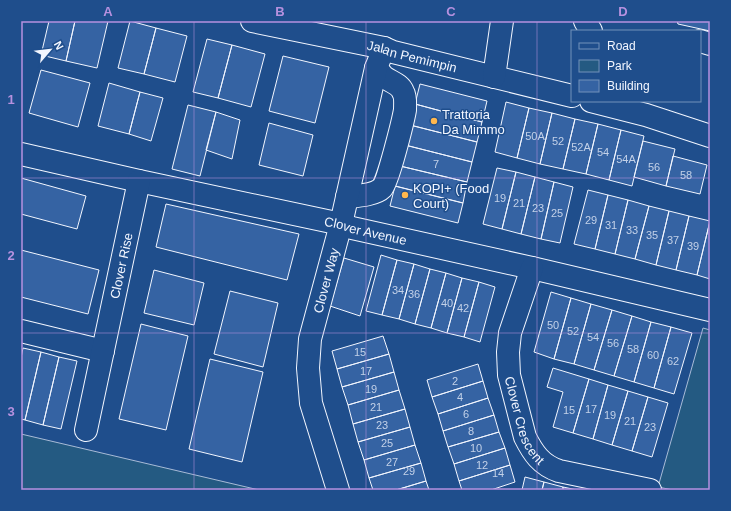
<svg xmlns="http://www.w3.org/2000/svg" width="731" height="511" font-family="Arial,sans-serif">
  <style>
    .green { fill: #245a82; stroke: #a8bbd7 }
    .building { fill: #3563a3; stroke: #f2f6ff }
    .lines { fill: none; stroke-linecap: round; stroke-linejoin: round }
    .minor-casing { stroke: #f2f6ff; stroke-width: 24 }
    .minor { stroke: #1f4e8c; stroke-width: 22 }
    .grid { fill: none; stroke: #b691df; stroke-width: 1; stroke-opacity: 0.55 }
    .poi-dot { fill: #ffb74d; stroke: #1f4e8c; stroke-width: 1.5 }
    .labels { text-anchor: middle; dominant-baseline: central; stroke-width: 3; stroke-linejoin: round; paint-order: stroke }
    .number-label { font-size: 11px; fill: #c3d1e8 }
    .street-label { font-size: 13px; fill: #f2f6ff; stroke: #1f4e8c }
    .poi-label { font-size: 13px; fill: #f2f6ff; stroke: #1f4e8c; text-anchor: start }
    .neatline { fill: none; stroke: #b691df; stroke-width: 1.5 }
    .grid-label { font-size: 13px; text-anchor: middle; font-weight: bold; fill: #b691df }
  </style>
  <rect width="100%" height="100%" fill="#1f4e8c"/>
  <path class="green" d="M 703,328 L 710,330 L 710,490 L 673,490 L 658,487 Z
    M 21,434 L 259,490 L 21,490 Z"/>
  <path class="building" d="M 49,21 L 75,21 L 66,61 L 41,55 Z
    M 75,21 L 108,21 L 97,68 L 66,61 Z
    M 130,21 L 156,28 L 144,74 L 118,68 Z
    M 677,21 L 710,21 L 710,31 L 678,24 Z
    M 156,28 L 187,36 L 175,82 L 144,74 Z
    M 207,39 L 232,45 L 218,98 L 193,92 Z
    M 232,45 L 265,54 L 251,107 L 218,98 Z
    M 283,56 L 329,67 L 315,123 L 269,111 Z
    M 41,70 L 90,83 L 78,127 L 29,113 Z
    M 109,83 L 140,92 L 129,134 L 98,126 Z
    M 420,84 L 487,101 L 482,122 L 415,104 Z
    M 140,92 L 163,98 L 151,141 L 129,134 Z
    M 506,102 L 529,108 L 517,158 L 495,152 Z
    M 415,104 L 482,122 L 477,142 L 410,125 Z
    M 188,105 L 216,112 L 200,176 L 172,169 Z
    M 529,108 L 552,113 L 540,164 L 517,158 Z
    M 216,112 L 240,120 L 232,159 L 206,150 Z
    M 552,113 L 575,119 L 563,169 L 540,164 Z
    M 575,119 L 598,124 L 586,174 L 563,169 Z
    M 269,123 L 313,135 L 303,176 L 259,165 Z
    M 598,124 L 621,130 L 609,180 L 586,174 Z
    M 410,125 L 477,142 L 472,162 L 405,145 Z
    M 621,130 L 644,136 L 632,186 L 609,180 Z
    M 643,141 L 675,149 L 666,186 L 634,177 Z
    M 405,145 L 472,162 L 467,182 L 400,166 Z
    M 673,156 L 707,165 L 700,194 L 666,186 Z
    M 400,166 L 467,182 L 463,203 L 395,186 Z
    M 497,168 L 516,172 L 502,229 L 483,224 Z
    M 516,172 L 535,177 L 521,234 L 502,229 Z
    M 535,177 L 554,182 L 541,239 L 521,234 Z
    M 21,178 L 86,196 L 77,229 L 21,214 Z
    M 554,182 L 573,187 L 560,243 L 541,239 Z
    M 395,186 L 463,203 L 458,223 L 390,206 Z
    M 588,190 L 608,195 L 595,249 L 574,244 Z
    M 608,195 L 628,200 L 615,254 L 595,249 Z
    M 628,200 L 649,206 L 635,259 L 615,254 Z
    M 166,204 L 299,234 L 287,280 L 156,247 Z
    M 649,206 L 669,211 L 656,265 L 635,259 Z
    M 669,211 L 689,216 L 676,270 L 656,265 Z
    M 689,216 L 710,221 L 697,275 L 676,270 Z
    M 710,221 L 710,279 L 697,275 Z
    M 21,250 L 99,270 L 88,314 L 21,297 Z
    M 381,255 L 397,260 L 382,315 L 366,311 Z
    M 344,258 L 374,267 L 360,316 L 330,306 Z
    M 397,260 L 414,264 L 399,319 L 382,315 Z
    M 414,264 L 430,269 L 415,324 L 399,319 Z
    M 430,269 L 446,273 L 431,328 L 415,324 Z
    M 154,270 L 204,283 L 194,325 L 144,313 Z
    M 446,273 L 462,278 L 447,333 L 431,328 Z
    M 462,278 L 479,282 L 464,337 L 447,333 Z
    M 479,282 L 495,287 L 480,342 L 464,337 Z
    M 230,291 L 278,303 L 263,367 L 214,354 Z
    M 551,292 L 571,298 L 554,359 L 534,352 Z
    M 571,298 L 591,304 L 574,364 L 554,359 Z
    M 591,304 L 612,310 L 594,370 L 574,364 Z
    M 612,310 L 632,316 L 614,376 L 594,370 Z
    M 632,316 L 651,322 L 634,382 L 614,376 Z
    M 651,322 L 671,327 L 654,388 L 634,382 Z
    M 141,324 L 188,336 L 166,430 L 119,419 Z
    M 671,327 L 692,333 L 674,394 L 654,388 Z
    M 383,336 L 389,354 L 337,369 L 332,351 Z
    M 23,348 L 41,352 L 25,420 L 21,419 L 21,358 Z
    M 41,352 L 59,357 L 43,425 L 25,420 Z
    M 389,354 L 394,372 L 342,387 L 337,369 Z
    M 59,357 L 77,361 L 61,429 L 43,425 Z
    M 210,359 L 263,372 L 242,462 L 189,449 Z
    M 478,364 L 483,381 L 432,397 L 427,380 Z
    M 553,368 L 589,379 L 573,433 L 553,427 L 563,392 L 547,387 Z
    M 394,372 L 399,390 L 348,405 L 342,387 Z
    M 589,379 L 608,385 L 593,439 L 573,433 Z
    M 483,381 L 488,398 L 438,414 L 432,397 Z
    M 608,385 L 628,391 L 612,445 L 593,439 Z
    M 399,390 L 405,409 L 353,424 L 348,405 Z
    M 628,391 L 648,397 L 632,451 L 612,445 Z
    M 648,397 L 668,403 L 652,457 L 632,451 Z
    M 488,398 L 494,415 L 443,431 L 438,414 Z
    M 405,409 L 410,427 L 358,442 L 353,424 Z
    M 494,415 L 499,432 L 448,447 L 443,431 Z
    M 410,427 L 415,445 L 364,460 L 358,442 Z
    M 499,432 L 505,448 L 454,464 L 448,447 Z
    M 415,445 L 421,463 L 369,478 L 364,460 Z
    M 505,448 L 510,465 L 459,481 L 454,464 Z
    M 421,463 L 426,481 L 396,490 L 373,490 L 369,478 Z
    M 510,465 L 515,482 L 491,490 L 462,490 L 459,481 Z
    M 525,477 L 544,482 L 542,490 L 522,490 Z
    M 426,481 L 429,490 L 396,490 Z
    M 544,482 L 563,487 L 563,490 L 542,490 Z
    M 563,487 L 577,490 L 563,490 Z"/>
  <g class="lines">
    <defs>
      <g id="minor">
        <path id="s1" d="M 252,21 L 384,48 L 393,52 L 572,96"/>
        <path d="M 585,21 L 591,31"/>
        <path d="M 700,41 L 710,44"/>
        <path d="M 494,77 L 502,21"/>
        <path d="M 591,101 L 646,115 L 710,136"/>
        <path id="s2" d="M 21,154 L 139,181 L 341,224 L 352,228 L 532,268 L 710,310"/>
        <path d="M 347,197 C 357,196 375,195 382,188 C 388,182 403,121 405,110 C 405,104 406,97 403,92 C 400,84 391,82 384,77 C 381,74 379,71 376,68"/>
        <path id="s3" d="M 532,268 L 510,333 L 508,352 L 509,375 L 525,437 C 533,453 541,465 559,471 L 650,490"/>
        <path d="M 21,331 L 103,351"/>
        <path id="s4" d="M 86,430 L 139,181"/>
        <path id="s5" d="M 338,490 L 311,403 L 308,368 L 310,339 L 341,224 L 376,68 L 384,48"/>
      </g>
    </defs>
    <use href="#minor" class="minor-casing"/>
    <use href="#minor" class="minor"/>
  </g>
  <path class="grid" d="M 194,21 L 194,490M 366,21 L 366,490M 537,21 L 537,490M 21,178 L 710,178M 21,333 L 710,333"/>
  <g class="poi-dot">
    <circle cx="434" cy="121" r="4"/>
    <circle cx="405" cy="195" r="4"/>
  </g>
  <g class="labels">
    <g class="number-label">
      <text x="535" y="136">50A</text>
      <text x="558" y="141">52</text>
      <text x="581" y="147">52A</text>
      <text x="603" y="152">54</text>
      <text x="626" y="159">54A</text>
      <text x="436" y="164">7</text>
      <text x="654" y="167">56</text>
      <text x="686" y="175">58</text>
      <text x="500" y="198">19</text>
      <text x="519" y="203">21</text>
      <text x="538" y="208">23</text>
      <text x="557" y="213">25</text>
      <text x="591" y="220">29</text>
      <text x="611" y="225">31</text>
      <text x="632" y="230">33</text>
      <text x="652" y="235">35</text>
      <text x="673" y="240">37</text>
      <text x="693" y="246">39</text>
      <text x="398" y="290">34</text>
      <text x="414" y="294">36</text>
      <text x="447" y="303">40</text>
      <text x="463" y="308">42</text>
      <text x="553" y="325">50</text>
      <text x="573" y="331">52</text>
      <text x="593" y="337">54</text>
      <text x="613" y="343">56</text>
      <text x="633" y="349">58</text>
      <text x="360" y="352">15</text>
      <text x="653" y="355">60</text>
      <text x="673" y="361">62</text>
      <text x="366" y="371">17</text>
      <text x="455" y="381">2</text>
      <text x="371" y="389">19</text>
      <text x="460" y="397">4</text>
      <text x="376" y="407">21</text>
      <text x="591" y="409">17</text>
      <text x="569" y="410">15</text>
      <text x="466" y="414">6</text>
      <text x="610" y="415">19</text>
      <text x="630" y="421">21</text>
      <text x="382" y="425">23</text>
      <text x="650" y="427">23</text>
      <text x="471" y="431">8</text>
      <text x="387" y="443">25</text>
      <text x="476" y="448">10</text>
      <text x="392" y="462">27</text>
      <text x="482" y="465">12</text>
      <text x="409" y="471">29</text>
      <text x="498" y="473">14</text>
    </g>
    <g class="street-label">
      <text stroke="none"><textPath href="#s1" startOffset="164">Jalan Pemimpin</textPath></text>
      <text stroke="none"><textPath href="#s2" startOffset="353">Clover Avenue</textPath></text>
      <text stroke="none"><textPath href="#s4" startOffset="168">Clover Rise</textPath></text>
      <text stroke="none"><textPath href="#s5" startOffset="216">Clover Way</textPath></text>
      <text stroke="none"><textPath href="#s3" startOffset="159">Clover Crescent</textPath></text>
    </g>
    <g class="poi-label">
      <text x="442" y="114">Trattoria<tspan x="442" dy="15">Da Mimmo</tspan></text>
      <text x="413" y="188">KOPI+ (Food<tspan x="413" dy="15">Court)</tspan></text>
    </g>
  </g>
  <rect width="731" height="511" fill="none" stroke="#1f4e8c" stroke-width="44"/>
  <rect x="571" y="30" width="130" height="72" fill="#1f4e8c" stroke="#7391ba"/>
  <rect x="579" y="43" width="20" height="6" fill="#1f4e8c" stroke="#7391ba"/>
  <text x="607" y="50" font-size="12" fill="#f2f6ff">Road</text>
  <rect x="579" y="60" width="20" height="12" fill="#245a82" stroke="#7391ba"/>
  <text x="607" y="70" font-size="12" fill="#f2f6ff">Park</text>
  <rect x="579" y="80" width="20" height="12" fill="#3563a3" stroke="#7391ba"/>
  <text x="607" y="90" font-size="12" fill="#f2f6ff">Building</text>
  <g transform="translate(50 50) rotate(62)" stroke="#1f4e8c" stroke-width="3" paint-order="stroke">
  <path d="M0-3L7 15L0 10L-7 15Z" fill="#f2f6ff"/>
  <text y="-6" font-size="11" font-weight="bold" text-anchor="middle" fill="#f2f6ff">N</text>
  </g>
  <rect x="22" y="22" width="687" height="467" class="neatline"/>
  <g class="grid-label">
    <text x="108" y="16">A</text>
    <text x="280" y="16">B</text>
    <text x="451" y="16">C</text>
    <text x="623" y="16">D</text>
    <text x="11" y="104">1</text>
    <text x="11" y="260">2</text>
    <text x="11" y="416">3</text>
  </g>
</svg>
